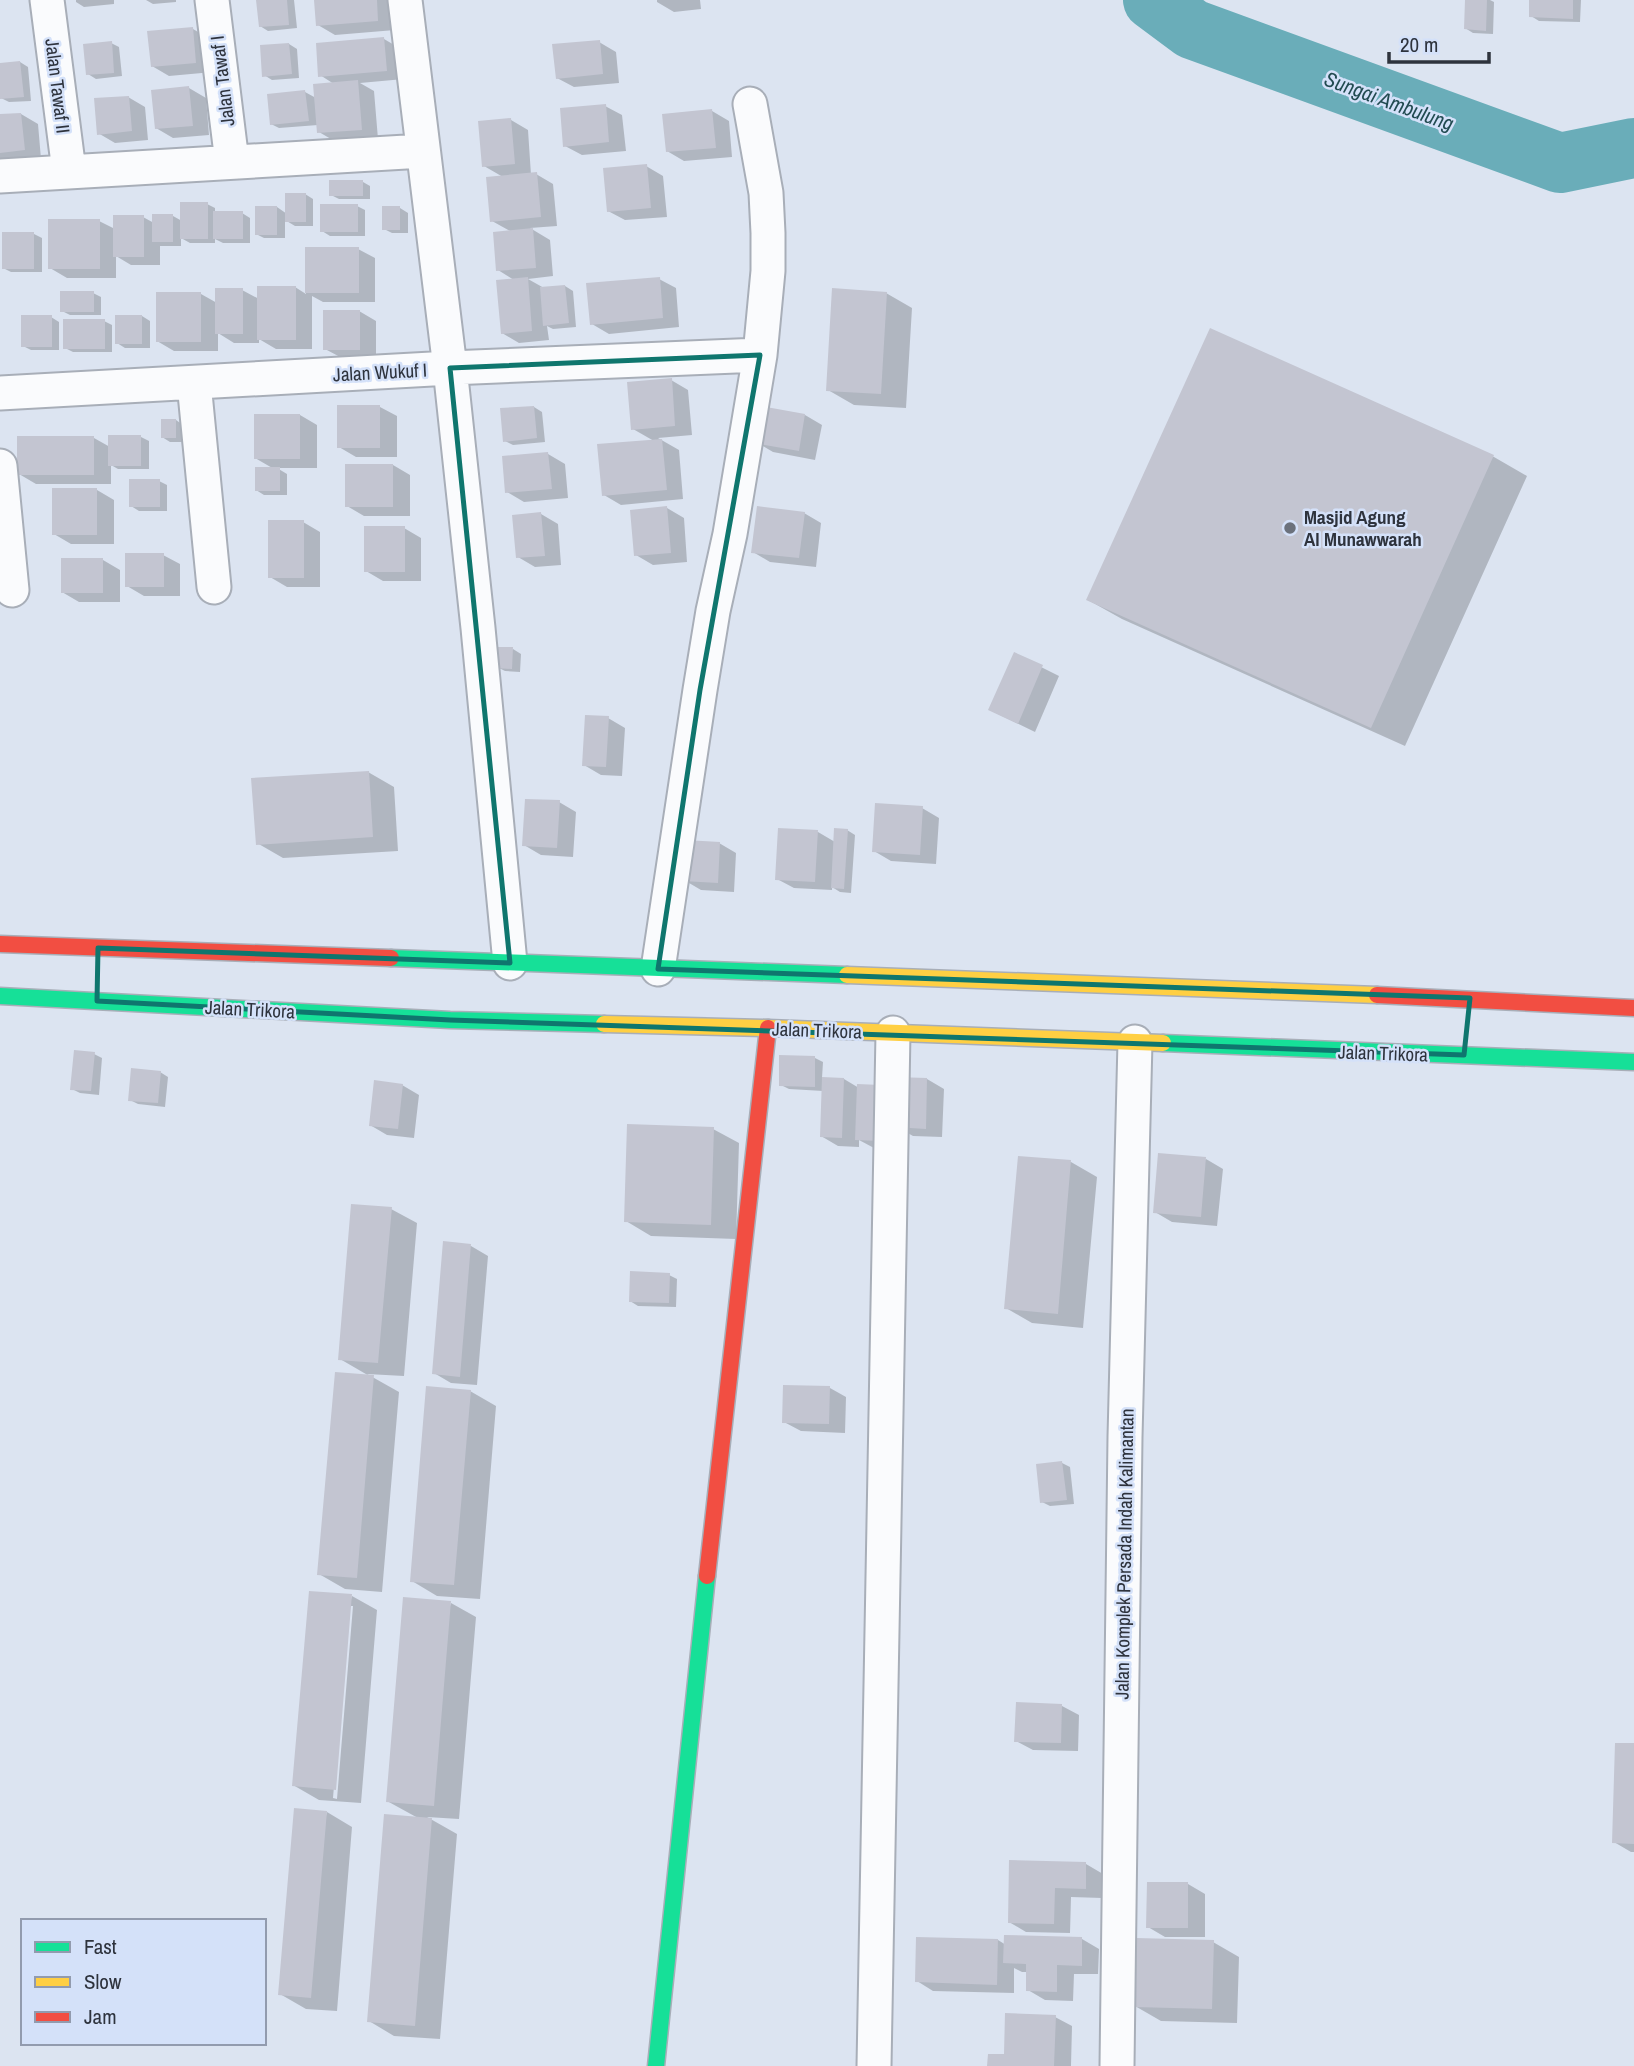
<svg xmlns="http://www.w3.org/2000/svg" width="1634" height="2066" font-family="'Archivo Narrow',sans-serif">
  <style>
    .shadow { fill: #0003; fill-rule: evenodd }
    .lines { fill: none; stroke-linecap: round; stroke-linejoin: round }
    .river { stroke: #6aadb9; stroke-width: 60 }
    .building { fill: #c3c5d1 }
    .street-casing { stroke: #a8aeb8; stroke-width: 37 }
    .fast-casing { stroke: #a8aeb8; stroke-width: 19 }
    .slow-casing { stroke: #a8aeb8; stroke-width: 19 }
    .jam-casing { stroke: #a8aeb8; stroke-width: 19 }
    .street { stroke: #fafbfd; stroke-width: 33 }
    .fast { stroke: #16e098; stroke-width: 16 }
    .slow { stroke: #ffcf43; stroke-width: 16 }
    .jam { stroke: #f24e42; stroke-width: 16 }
    .marked { fill: none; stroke: #0f766e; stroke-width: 5; stroke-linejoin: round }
    .poi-dot { fill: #6b717c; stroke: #d4e1f9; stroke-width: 2.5 }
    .labels { text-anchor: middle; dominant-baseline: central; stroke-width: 5; stroke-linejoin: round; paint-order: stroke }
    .street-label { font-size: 19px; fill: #2e333d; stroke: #d4e1f9 }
    .poi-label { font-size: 19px; font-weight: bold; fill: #2e333d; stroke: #d4e1f9; text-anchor: start }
    .water-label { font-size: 21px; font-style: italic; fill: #224b51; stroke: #d4e1f9 }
  </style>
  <rect width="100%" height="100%" fill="#dce4f1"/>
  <path class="shadow" d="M 76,0 L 114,0 L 114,4 L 84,7 L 76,2 Z
    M 146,0 L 176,0 L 176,2 L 153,4 Z
    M 258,0 L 294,0 L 297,28 L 268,31 L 260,26 Z
    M 316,0 L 392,0 L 395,30 L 335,35 L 318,25 Z
    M 657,0 L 700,0 L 701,9 L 674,12 L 657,2 Z
    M 1466,0 L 1490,0 L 1494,2 L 1493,34 L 1473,33 L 1465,28 Z
    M 1531,0 L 1581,0 L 1580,22 L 1539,21 L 1531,16 Z
    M 193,29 L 210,39 L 213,72 L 169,76 L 152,66 Z
    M 384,39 L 401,49 L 404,79 L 360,83 L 374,91 L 378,139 L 336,142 L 319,132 L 318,125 L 279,128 L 271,124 L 305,92 L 316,98 L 334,84 L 320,75 Z
    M 599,42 L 616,52 L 619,83 L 574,87 L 557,78 Z
    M 111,43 L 119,47 L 122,76 L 96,79 L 88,74 Z
    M 289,44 L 297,49 L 299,78 L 272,80 L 264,75 Z
    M 20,62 L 28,67 L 31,101 L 9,102 L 1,98 L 0,64 Z
    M 189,88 L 206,98 L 209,135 L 173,138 L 156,128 Z
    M 128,97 L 145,107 L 148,140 L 115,143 L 98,133 Z
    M 605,106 L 622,115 L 626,151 L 582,155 L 565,146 Z
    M 712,111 L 729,121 L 732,157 L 684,161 L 667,151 Z
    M 21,114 L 38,124 L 41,159 L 0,161 L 0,116 Z
    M 511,120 L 528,130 L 531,175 L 536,174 L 553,184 L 557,226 L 530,228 L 550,240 L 553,276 L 528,279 L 544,288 L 565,286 L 573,291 L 576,327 L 553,329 L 547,326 L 549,340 L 519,343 L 502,333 L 514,280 L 498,270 L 512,232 L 492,221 L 503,177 L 484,166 Z
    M 646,166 L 663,176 L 667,217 L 625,220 L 608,211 Z
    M 363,182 L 370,186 L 370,199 L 339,199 L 331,195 Z
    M 305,194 L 313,199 L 313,226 L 295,226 L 285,220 L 285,238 L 264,238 L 256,234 L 277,207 L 287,214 Z
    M 207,204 L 215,208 L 215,213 L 242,213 L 250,218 L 250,243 L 223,243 L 215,239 L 215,243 L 190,243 L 181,238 L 181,246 L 160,246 L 160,265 L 131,265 L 116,256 L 116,278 L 67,278 L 50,268 L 99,221 L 115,229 L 143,217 L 154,223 L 173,216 L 182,221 Z
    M 357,206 L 365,210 L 365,236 L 330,236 L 322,231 Z
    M 400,208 L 408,213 L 408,233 L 392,233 L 384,229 Z
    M 34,234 L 42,238 L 42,272 L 11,272 L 3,268 Z
    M 306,249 L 358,249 L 375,258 L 375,302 L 323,302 L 312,296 L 312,349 L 276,349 L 259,339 L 259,343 L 234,343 L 218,333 L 218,351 L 174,351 L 157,341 L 201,294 L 217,303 L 242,290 L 259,299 L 295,287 L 306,294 Z
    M 659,279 L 676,288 L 679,327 L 609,334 L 592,324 Z
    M 93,293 L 101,297 L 101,315 L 70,315 L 62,311 Z
    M 886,293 L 912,308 L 906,408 L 854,405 L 828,390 Z
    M 359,311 L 376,321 L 376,358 L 342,358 L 325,349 Z
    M 142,316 L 150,321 L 150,348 L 125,348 L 117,343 Z
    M 51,317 L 59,322 L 59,350 L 31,350 L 23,346 Z
    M 104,321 L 112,325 L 112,352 L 73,352 L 65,348 Z
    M 1210,330 L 1494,457 L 1527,476 L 1405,746 L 1122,619 L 1088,600 Z
    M 671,380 L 688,390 L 692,435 L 658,438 L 679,450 L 683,499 L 621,505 L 604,495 L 654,441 L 633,429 Z
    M 380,407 L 397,416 L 397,457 L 356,457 L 339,447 Z
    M 534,407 L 542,412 L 545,442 L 513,445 L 505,441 Z
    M 300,415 L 317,425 L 317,468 L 277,468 L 287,474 L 287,495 L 264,495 L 256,490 L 274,469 L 255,458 Z
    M 805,415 L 822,425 L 815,460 L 773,452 L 756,442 Z
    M 176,420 L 183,425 L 183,442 L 170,442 L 162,437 Z
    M 141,437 L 149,441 L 149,469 L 118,469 L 111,465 L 111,484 L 36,484 L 19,474 L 94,438 L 110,447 Z
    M 548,454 L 565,464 L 568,498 L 524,502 L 507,492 Z
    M 393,465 L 410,475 L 410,516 L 364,516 L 347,506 Z
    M 159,481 L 167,485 L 167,511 L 139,511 L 131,506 Z
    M 97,490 L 114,500 L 114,544 L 71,544 L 54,534 Z
    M 667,508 L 684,518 L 687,562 L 653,565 L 636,555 Z
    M 804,513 L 821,523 L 816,567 L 770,562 L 753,552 Z
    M 541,514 L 558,524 L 561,565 L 535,567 L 518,557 Z
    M 303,522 L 320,532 L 320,587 L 287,587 L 270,577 Z
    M 404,528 L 421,538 L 421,581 L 383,581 L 366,571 Z
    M 163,555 L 180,564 L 180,596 L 144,596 L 127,586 Z
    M 103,560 L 120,570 L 120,602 L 79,602 L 62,592 Z
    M 513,649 L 521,654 L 520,672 L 505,671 L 497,667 Z
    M 1015,654 L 1059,676 L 1035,732 L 990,710 Z
    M 608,718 L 625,728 L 622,776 L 601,775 L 584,765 Z
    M 368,772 L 394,787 L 398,851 L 283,858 L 257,843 Z
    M 559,802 L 576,812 L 573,857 L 541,855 L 524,845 Z
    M 922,808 L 939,818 L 936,864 L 891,861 L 874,851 Z
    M 780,829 L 818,832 L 835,842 L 847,830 L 855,835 L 851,893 L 840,892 L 832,887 L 832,890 L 794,888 L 777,879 Z
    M 719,843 L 736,853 L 734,892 L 701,890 L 684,880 Z
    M 94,1054 L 102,1058 L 99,1095 L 80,1093 L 72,1089 Z
    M 815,1058 L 823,1062 L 822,1078 L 844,1079 L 859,1088 L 927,1079 L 944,1089 L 942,1137 L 913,1136 L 897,1127 L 896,1149 L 874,1148 L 859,1140 L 859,1147 L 838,1146 L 821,1136 L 823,1091 L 789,1089 L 781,1085 Z
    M 160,1072 L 168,1077 L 165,1107 L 138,1104 L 130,1100 Z
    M 402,1085 L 419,1095 L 414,1138 L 387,1135 L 370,1125 Z
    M 713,1129 L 739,1143 L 736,1239 L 651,1236 L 626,1221 Z
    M 1020,1158 L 1071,1162 L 1097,1177 L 1083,1328 L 1032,1323 L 1006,1308 Z
    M 1206,1159 L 1223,1169 L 1217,1226 L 1172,1222 L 1155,1212 Z
    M 391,1209 L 417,1223 L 404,1376 L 367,1374 L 399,1392 L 382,1592 L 345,1589 L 319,1574 L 371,1377 L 340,1359 Z
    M 445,1243 L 471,1246 L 488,1256 L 477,1385 L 451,1383 L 434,1373 Z
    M 669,1275 L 677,1279 L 676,1307 L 638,1306 L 630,1301 Z
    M 830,1388 L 846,1397 L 845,1433 L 801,1431 L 784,1422 Z
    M 470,1391 L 496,1406 L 480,1599 L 437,1596 L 412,1581 Z
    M 1062,1463 L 1070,1467 L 1074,1504 L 1050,1506 L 1042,1502 Z
    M 352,1596 L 377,1610 L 361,1803 L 319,1800 L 293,1785 ZM 349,1606 L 353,1606 L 337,1799 L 333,1798 Z
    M 451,1603 L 476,1617 L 459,1819 L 427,1817 L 457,1834 L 440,2039 L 394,2036 L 369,2021 L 418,1818 L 387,1801 Z
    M 1062,1706 L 1079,1715 L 1078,1751 L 1033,1750 L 1016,1741 Z
    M 1634,1745 L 1634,1852 L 1631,1852 L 1614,1842 Z
    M 327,1812 L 352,1827 L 337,2011 L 306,2009 L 280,1994 Z
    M 1086,1864 L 1103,1874 L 1102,1898 L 1071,1897 L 1070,1933 L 1026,1932 L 1009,1922 Z
    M 1188,1884 L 1205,1894 L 1205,1937 L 1165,1937 L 1148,1927 Z
    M 1006,1937 L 1082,1939 L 1099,1949 L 1098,1974 L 1074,1974 L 1073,2001 L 1045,2000 L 1028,1990 L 1028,1972 L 1022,1972 L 1014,1968 L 1014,1993 L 933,1991 L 917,1981 L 998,1940 L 1006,1945 Z
    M 1213,1942 L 1239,1957 L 1237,2023 L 1161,2021 L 1135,2006 Z
    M 1055,2017 L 1072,2026 L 1071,2066 L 989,2066 Z"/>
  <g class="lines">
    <path class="river" d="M 1153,0 L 1192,29 L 1560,163 L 1634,148"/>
  </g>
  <path class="building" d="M 256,0 L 287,0 L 289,25 L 259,27 Z
    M 314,0 L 377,0 L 378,21 L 316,26 Z
    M 1465,0 L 1487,0 L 1486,31 L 1464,29 Z
    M 1529,0 L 1573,0 L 1573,19 L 1529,17 Z
    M 193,27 L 196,63 L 151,67 L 147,31 Z
    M 384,37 L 387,71 L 318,77 L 316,43 Z
    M 600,40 L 603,74 L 556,79 L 552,44 Z
    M 112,41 L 114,73 L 86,75 L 83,44 Z
    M 289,43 L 292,74 L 262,77 L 260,45 Z
    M 20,61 L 24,97 L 0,99 L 0,63 Z
    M 358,80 L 362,130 L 317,133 L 313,84 Z
    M 189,86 L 193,126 L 155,129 L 151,90 Z
    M 305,90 L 309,121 L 270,125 L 267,94 Z
    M 129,96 L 132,131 L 97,135 L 94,98 Z
    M 606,104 L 609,142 L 563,147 L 560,108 Z
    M 712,109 L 716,148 L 666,152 L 662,114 Z
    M 21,113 L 25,150 L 0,153 L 0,114 Z
    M 511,118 L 515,164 L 482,167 L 478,121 Z
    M 647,164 L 651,208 L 607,212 L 603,168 Z
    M 537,172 L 541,217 L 490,222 L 486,177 Z
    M 329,180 L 363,180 L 363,196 L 329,196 Z
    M 285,193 L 306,193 L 306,222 L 285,222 Z
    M 180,202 L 208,202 L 208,239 L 180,239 Z
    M 320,204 L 358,204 L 358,232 L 320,232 Z
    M 255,206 L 277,206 L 277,235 L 255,235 Z
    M 382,206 L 400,206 L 400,230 L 382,230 Z
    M 213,211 L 243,211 L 243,239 L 213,239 Z
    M 152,214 L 173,214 L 173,242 L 152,242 Z
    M 113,215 L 144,215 L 144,257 L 113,257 Z
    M 48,219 L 100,219 L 100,269 L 48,269 Z
    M 533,228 L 536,268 L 496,271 L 493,232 Z
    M 2,232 L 34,232 L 34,269 L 2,269 Z
    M 305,247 L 359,247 L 359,293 L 305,293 Z
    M 528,277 L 532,331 L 501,334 L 496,280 Z
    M 660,277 L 663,318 L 590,325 L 586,283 Z
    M 565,285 L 569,323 L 543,326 L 540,287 Z
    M 257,286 L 296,286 L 296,340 L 257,340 Z
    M 215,288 L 243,288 L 243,334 L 215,334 Z
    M 832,288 L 887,292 L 881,394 L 826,391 Z
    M 60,291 L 94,291 L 94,312 L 60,312 Z
    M 156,292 L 201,292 L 201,342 L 156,342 Z
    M 323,310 L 360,310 L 360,350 L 323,350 Z
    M 21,315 L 52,315 L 52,347 L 21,347 Z
    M 115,315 L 142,315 L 142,344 L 115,344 Z
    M 63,319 L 105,319 L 105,349 L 63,349 Z
    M 1210,328 L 1494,455 L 1371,728 L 1086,600 Z
    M 672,378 L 675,426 L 631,430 L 627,382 Z
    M 337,405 L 380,405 L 380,448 L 337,448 Z
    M 534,406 L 537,438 L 503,442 L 500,408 Z
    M 761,406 L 805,414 L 799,451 L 754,443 Z
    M 254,414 L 300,414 L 300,459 L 254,459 Z
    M 161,419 L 176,419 L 176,438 L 161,438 Z
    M 108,435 L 141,435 L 141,466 L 108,466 Z
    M 17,436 L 94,436 L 94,475 L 17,475 Z
    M 662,439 L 667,490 L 602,496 L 597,444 Z
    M 548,452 L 552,489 L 505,493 L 502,456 Z
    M 345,464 L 393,464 L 393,507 L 345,507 Z
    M 255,467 L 280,467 L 280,491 L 255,491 Z
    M 129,479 L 160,479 L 160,507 L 129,507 Z
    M 52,488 L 97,488 L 97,535 L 52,535 Z
    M 667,506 L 671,553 L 634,556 L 630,510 Z
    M 757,506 L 805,512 L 799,558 L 751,553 Z
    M 541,512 L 545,556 L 516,558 L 512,515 Z
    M 268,520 L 304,520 L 304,578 L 268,578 Z
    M 364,526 L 405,526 L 405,572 L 364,572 Z
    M 125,553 L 164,553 L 164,587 L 125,587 Z
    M 61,558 L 103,558 L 103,593 L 61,593 Z
    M 496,647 L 513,647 L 512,669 L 495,668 Z
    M 1014,652 L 1043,665 L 1018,724 L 988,710 Z
    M 585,715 L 609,716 L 606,767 L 582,766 Z
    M 369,771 L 373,837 L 256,845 L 251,778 Z
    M 525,799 L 560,800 L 557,848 L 522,846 Z
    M 875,803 L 923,806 L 920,855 L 872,852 Z
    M 778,828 L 818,830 L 815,882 L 775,880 Z
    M 834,828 L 848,829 L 844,889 L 831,888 Z
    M 685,840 L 720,842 L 718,883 L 683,881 Z
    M 74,1050 L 95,1052 L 91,1091 L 70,1090 Z
    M 779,1055 L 815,1056 L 815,1087 L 779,1086 Z
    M 131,1068 L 161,1071 L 158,1103 L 128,1101 Z
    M 822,1077 L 844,1078 L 842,1138 L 820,1137 Z
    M 895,1077 L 927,1078 L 926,1129 L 894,1127 Z
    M 374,1080 L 403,1084 L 398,1129 L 369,1126 Z
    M 857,1084 L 881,1085 L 880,1141 L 855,1140 Z
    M 627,1124 L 714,1127 L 711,1225 L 624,1222 Z
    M 1158,1153 L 1206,1157 L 1201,1217 L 1153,1213 Z
    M 1018,1156 L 1071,1160 L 1058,1314 L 1004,1309 Z
    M 351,1204 L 392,1207 L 378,1363 L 338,1360 Z
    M 443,1241 L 471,1244 L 460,1377 L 432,1374 Z
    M 630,1271 L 670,1273 L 669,1303 L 629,1302 Z
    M 335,1372 L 374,1375 L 357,1578 L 317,1575 Z
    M 783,1385 L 830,1386 L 829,1424 L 782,1423 Z
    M 426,1386 L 471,1390 L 454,1585 L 410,1582 Z
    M 1062,1461 L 1067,1500 L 1040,1503 L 1036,1464 Z
    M 309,1591 L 352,1594 L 336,1790 L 292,1786 Z
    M 403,1597 L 451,1601 L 434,1806 L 386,1802 Z
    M 1016,1702 L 1062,1704 L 1061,1743 L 1014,1742 Z
    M 1615,1743 L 1634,1743 L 1634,1844 L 1612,1843 Z
    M 294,1808 L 327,1811 L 311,1998 L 278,1995 Z
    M 384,1814 L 432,1818 L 415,2026 L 367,2022 Z
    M 1009,1860 L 1086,1862 L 1086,1889 L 1055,1888 L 1054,1924 L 1008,1923 Z
    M 1147,1882 L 1188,1882 L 1188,1928 L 1146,1928 Z
    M 1004,1935 L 1082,1937 L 1082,1966 L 1057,1965 L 1057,1992 L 1026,1991 L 1026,1964 L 1003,1963 Z
    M 916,1937 L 998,1939 L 997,1985 L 915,1982 Z
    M 1136,1938 L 1214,1940 L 1212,2009 L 1134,2007 Z
    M 1005,2013 L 1056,2015 L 1054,2066 L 987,2066 L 988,2054 L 1004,2054 Z"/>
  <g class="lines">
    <defs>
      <path id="street" d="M 47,0 L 69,171
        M 212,0 L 232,162
        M 405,0 L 450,368 L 478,628 L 510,963
        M 0,176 L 423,151
        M 194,383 L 214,587
        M 0,393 L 450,368 L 760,355
        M 0,466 L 12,590
        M 658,969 L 700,690 L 713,611 L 730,534 L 760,355 L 768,271 L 768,233 L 766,193 L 750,104
        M 874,2066 L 893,1033
        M 1117,2066 L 1125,1437 L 1135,1042"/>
      <path id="fast" d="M 391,958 L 847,975
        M 0,996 L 450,1020 L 604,1024
        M 1163,1043 L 1634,1062
        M 656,2066 L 707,1576"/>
      <path id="slow" d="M 847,975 L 1377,995
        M 604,1024 L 768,1028 L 1163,1043"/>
      <path id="jam" d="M 0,944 L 391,958
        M 1377,995 L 1634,1008
        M 707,1576 L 768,1028"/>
    </defs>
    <use href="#street" class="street-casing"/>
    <use href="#fast" class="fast-casing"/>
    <use href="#slow" class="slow-casing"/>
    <use href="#jam" class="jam-casing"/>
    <use href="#street" class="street"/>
    <use href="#fast" class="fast"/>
    <use href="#slow" class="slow"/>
    <use href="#jam" class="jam"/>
  </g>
  <path class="marked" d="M 760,355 L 700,690 L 658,969 L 1470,998 L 1464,1055 L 450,1020 L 97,1001 L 98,948 L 510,963 L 450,368 Z"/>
  <circle class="poi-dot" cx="1290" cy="528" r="7"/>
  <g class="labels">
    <g class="street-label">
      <text transform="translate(222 81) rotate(-97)">Jalan Tawaf I</text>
      <text transform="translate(58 86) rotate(83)">Jalan Tawaf II</text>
      <text transform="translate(380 372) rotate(-3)">Jalan Wukuf I</text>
      <text transform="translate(250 1009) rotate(3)">Jalan Trikora</text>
      <text transform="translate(817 1030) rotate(2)">Jalan Trikora</text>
      <text transform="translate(1383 1053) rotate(2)">Jalan Trikora</text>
      <text transform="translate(1124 1554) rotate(-89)">Jalan Komplek Persada Indah Kalimantan</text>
    </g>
    <g class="poi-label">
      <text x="1304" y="517">Masjid Agung<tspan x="1304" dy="22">Al Munawwarah</tspan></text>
    </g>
    <g class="water-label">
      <text transform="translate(1389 101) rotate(20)">Sungai Ambulung</text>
    </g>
  </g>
  <rect x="21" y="1919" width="245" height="126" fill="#d4e1f9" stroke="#929bae" stroke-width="2"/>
  <rect x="35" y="1942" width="35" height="10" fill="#16e098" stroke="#929bae" stroke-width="2"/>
  <text x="84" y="1954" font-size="21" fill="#2e333d">Fast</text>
  <rect x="35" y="1977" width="35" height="10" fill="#ffcf43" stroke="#929bae" stroke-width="2"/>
  <text x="84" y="1989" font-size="21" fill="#2e333d">Slow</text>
  <rect x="35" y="2012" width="35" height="10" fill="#f24e42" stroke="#929bae" stroke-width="2"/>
  <text x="84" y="2024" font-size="21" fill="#2e333d">Jam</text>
  <path d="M1389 52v10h100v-10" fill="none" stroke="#2e333d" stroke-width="3.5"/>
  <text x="1400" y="52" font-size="21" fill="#2e333d" stroke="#d4e1f9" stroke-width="5" paint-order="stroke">20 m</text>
</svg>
